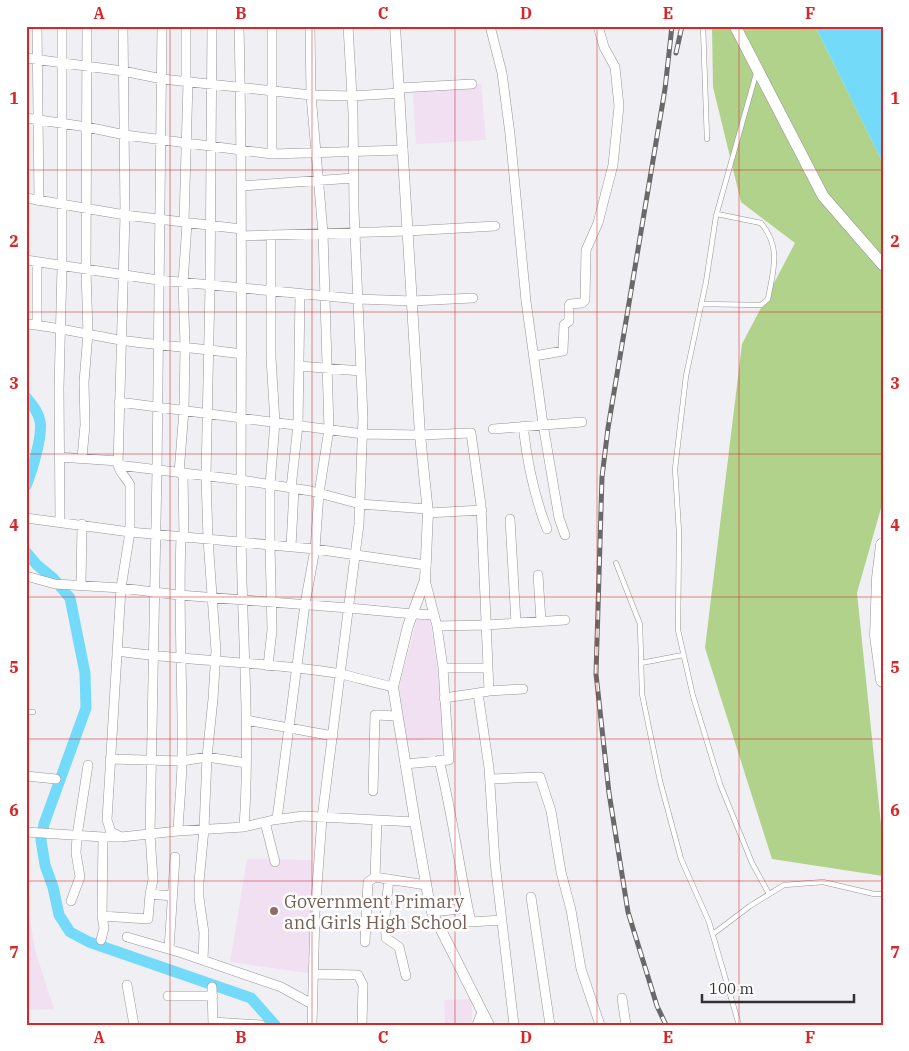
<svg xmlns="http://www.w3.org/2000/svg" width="909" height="1051" font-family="'IBM Plex Serif',serif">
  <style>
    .education { fill: #f0e0f2 }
    .green { fill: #b0d28b }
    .water { fill: #74daf9 }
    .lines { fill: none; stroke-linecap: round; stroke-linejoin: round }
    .canal { stroke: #74daf9; stroke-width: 11 }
    .service-casing { stroke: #959497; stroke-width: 5.5 }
    .minor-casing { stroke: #959497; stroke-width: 10 }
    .tertiary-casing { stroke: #959497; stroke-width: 11 }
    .secondary-casing { stroke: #959497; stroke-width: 12 }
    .primary-casing { stroke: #959497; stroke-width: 15 }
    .service { stroke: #fff; stroke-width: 4.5 }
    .minor { stroke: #fff; stroke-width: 9 }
    .tertiary { stroke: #fff; stroke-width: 10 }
    .secondary { stroke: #fff; stroke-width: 11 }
    .primary { stroke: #fff; stroke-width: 14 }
    .rail-casing { stroke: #6a696a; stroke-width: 5 }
    .rail { stroke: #fff; stroke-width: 3; stroke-dasharray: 9; stroke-linecap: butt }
    .grid { fill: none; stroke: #d62828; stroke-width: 1; stroke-opacity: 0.55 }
    .education-dot { fill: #8d6e63; stroke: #fff; stroke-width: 2 }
    .labels { text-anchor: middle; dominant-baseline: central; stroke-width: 5; stroke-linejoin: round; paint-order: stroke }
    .education-label { font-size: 18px; fill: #785e54; stroke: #fff; text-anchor: start }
    .neatline { fill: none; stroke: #d62828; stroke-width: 2 }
    .grid-label { font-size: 16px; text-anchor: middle; font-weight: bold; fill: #d62828 }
  </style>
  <rect width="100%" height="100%" fill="#f0eff3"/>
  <path class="education" d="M 481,84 L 486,140 L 416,144 L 413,90 Z
    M 417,620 L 430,620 L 436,659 L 445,738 L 407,741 L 399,687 Z
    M 247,859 L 312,860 L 308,973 L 230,962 Z
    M 26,895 L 35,950 L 54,1009 L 26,1010 Z
    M 472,999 L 472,1022 L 445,1023 L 444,1000 Z"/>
  <path class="green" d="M 712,26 L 815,26 L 883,163 L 883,501 L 857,593 L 883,844 L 883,876 L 772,859 L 705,648 L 742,344 L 795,243 L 741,202 L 713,87 Z"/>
  <path class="water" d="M 815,26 L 883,26 L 883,163 Z"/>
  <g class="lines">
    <path class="canal" d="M 26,397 C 32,405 38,411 40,421 C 43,435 32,471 26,486
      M 26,552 L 37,565 L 53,578 L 70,598 L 85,673 L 86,708 L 44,824 L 41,840 L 45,865 L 53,887 L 59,915 L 70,932 L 89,942 L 251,998 L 275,1025"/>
    <defs>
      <path id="service" d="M 703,26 L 707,139
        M 756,74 L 716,216 L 706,282 L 686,376 L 675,469 L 679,532 L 678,630 L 693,696 L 720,784 L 752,863 L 769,894
        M 701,304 L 761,305 L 768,299 C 773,271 782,248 761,223 L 717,214
        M 616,563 L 640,624 L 642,694 L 660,781 L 681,859 L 709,922 L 739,1025
        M 641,663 L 683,655
        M 26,712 L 33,712
        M 713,934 L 750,906 L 784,885 L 823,882 L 874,894 L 883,894"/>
      <path id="minor" d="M 37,26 L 39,201
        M 186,26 L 186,82
        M 239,26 C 243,191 241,356 241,521 C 241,623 251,725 244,827
        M 490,26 L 502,73 L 510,134 L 526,301 L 543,424 L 559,518 L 565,535
        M 26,58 L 123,71 L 162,79 L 311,95 L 352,96 L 400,93
        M 399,88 L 472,84
        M 26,118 L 87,127 L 125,135 L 272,154 L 403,150
        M 272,154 L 272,26
        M 241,186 L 354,178
        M 26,198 L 125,215 L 241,229
        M 184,222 L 188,82
        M 241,236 L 408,231 L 495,226
        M 26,260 L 158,280 L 358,299 L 412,301 L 473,298
        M 26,324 C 58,327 89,335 120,340 C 161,346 202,348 242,354
        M 37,325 L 37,262
        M 534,356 L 563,351 L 564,325 L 569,321 L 569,306 L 570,304 L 582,303 L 585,300 L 586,250 L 598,223 L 613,165 L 619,106 L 615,67 L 604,47 L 598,26
        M 299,366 L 361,371
        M 119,402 L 363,434 L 420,435 L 471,433 L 481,505 L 489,691 L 478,693 L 489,768 L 495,862 L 514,1025
        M 523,426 C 527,461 534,496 547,529
        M 493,429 L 582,422
        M 59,457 L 118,461
        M 82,458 L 85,425 L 84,382 L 88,333 L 86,270 L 87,26
        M 118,465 L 241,480 L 311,491 L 360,504 L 427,509
        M 179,473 L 184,410 L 185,346 L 183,283 L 187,223
        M 183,473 L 184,538
        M 291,488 L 298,425 L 300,294
        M 428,513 L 482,510
        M 26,518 L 130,532 L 315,549 L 426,565
        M 510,519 L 516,623
        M 60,522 L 59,388 L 62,266 L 62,26
        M 291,547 L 294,489
        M 538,575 L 541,621
        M 26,576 L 55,584 L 121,588 L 179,595 L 349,608 L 413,614 L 434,615
        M 425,580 L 437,626 L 486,625 L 565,620
        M 81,585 L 82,524
        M 437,626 L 443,668 L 487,668
        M 117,651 C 191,662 267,661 341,674 C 358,678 375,683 393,687
        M 268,666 L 272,630 L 270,545 L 270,485 L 275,422 L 271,358 L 271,235
        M 489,691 L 523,689
        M 444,698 L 478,693
        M 246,720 L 333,736
        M 110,759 L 182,761 L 207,757 L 246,763
        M 439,760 C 451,809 458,858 468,908
        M 405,764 L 449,760 L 443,668
        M 26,776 L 56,779
        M 490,779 L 540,777 L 551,811 L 561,872 L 571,910 L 581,969 L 600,1025
        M 373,791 L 375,715 L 397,716
        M 277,819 L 305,604 L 315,549 L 319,493 L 329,429 L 323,233 L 311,95 L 310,26
        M 265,822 L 275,862
        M 178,831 C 179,807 182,782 182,758 C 183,685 178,611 181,537
        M 26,832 L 103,837 L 121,837 L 178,831 L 244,827 L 273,820 L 303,816 L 415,822
        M 103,837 L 102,916 L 148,919 L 150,894 L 153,880 L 150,834 L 157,470 L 162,26
        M 121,837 L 111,832 L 107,820 L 121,588 L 130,532 L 130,485 C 127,478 120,474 118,465 L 125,215 L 123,26
        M 375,877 L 426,885
        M 389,879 L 385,916 L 386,938 L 399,947 L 406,976
        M 150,894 L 172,896
        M 531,897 L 550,1025
        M 71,901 L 80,877 L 76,853 L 77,836 L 88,765
        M 432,912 L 468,908 L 471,922 L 502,920
        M 127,937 L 182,953 L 281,987 L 312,1004
        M 101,940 L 104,928 L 102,916
        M 365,942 L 368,882 L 375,877 L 377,821
        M 169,949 L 175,857
        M 203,960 L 204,933 L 199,898 L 199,882 L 204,829 L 207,757 L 213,699 L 216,651 L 208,539 L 206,476 L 210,286 L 212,26
        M 313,974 L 358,975 L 363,985 L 362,1025
        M 127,985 L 134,1025
        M 212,987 L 213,1025
        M 168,996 L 213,996
        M 622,998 L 626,1025
        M 213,1022 L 261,1025
        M 312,1025 L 315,913 L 322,818 L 359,524 L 363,418 L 354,210 L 353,113 L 348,26
        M 477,1025 L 482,1012"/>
      <path id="tertiary" d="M 395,26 L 420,435 L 428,513 L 425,580 L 408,626 L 393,687 L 415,822 L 428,895 L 432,912 L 489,1025"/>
      <path id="secondary" d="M 735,26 L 823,196 L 883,265"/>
      <path id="primary" d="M 883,545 L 879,578 L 877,636 L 883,680"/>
    </defs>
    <use href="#service" class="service-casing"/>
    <use href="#minor" class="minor-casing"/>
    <use href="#tertiary" class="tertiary-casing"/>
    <use href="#secondary" class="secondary-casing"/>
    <use href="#primary" class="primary-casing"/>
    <use href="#service" class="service"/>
    <use href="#minor" class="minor"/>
    <use href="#tertiary" class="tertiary"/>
    <use href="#secondary" class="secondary"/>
    <use href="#primary" class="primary"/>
    <defs>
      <path id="rail" d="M 676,53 L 682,26
        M 666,1025 L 657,1006 L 628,912 L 609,793 L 596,674 L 602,477 L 608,428 L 665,89 L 672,26"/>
    </defs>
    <use href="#rail" class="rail-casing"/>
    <use href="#rail" class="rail"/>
  </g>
  <path class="grid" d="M 170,26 L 170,1025M 312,26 L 312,1025M 455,26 L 455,1025M 597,26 L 597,1025M 739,26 L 739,1025M 26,170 L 883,170M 26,312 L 883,312M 26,454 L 883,454M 26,597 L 883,597M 26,739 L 883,739M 26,881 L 883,881"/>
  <circle class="education-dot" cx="274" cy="911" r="5"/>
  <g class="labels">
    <g class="education-label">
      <text x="284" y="901">Government Primary<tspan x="284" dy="21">and Girls High School</tspan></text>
    </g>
  </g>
  <rect width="909" height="1051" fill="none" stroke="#ffffff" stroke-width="55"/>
  <path d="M702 994v8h152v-8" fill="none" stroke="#333233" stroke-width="2.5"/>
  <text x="709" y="994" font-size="15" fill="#333233" stroke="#ffffff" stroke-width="4" paint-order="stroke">100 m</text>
  <rect x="28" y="28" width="854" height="996" class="neatline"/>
  <g class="grid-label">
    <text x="99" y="19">A</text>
    <text x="241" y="19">B</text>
    <text x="383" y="19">C</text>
    <text x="526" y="19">D</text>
    <text x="668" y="19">E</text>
    <text x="810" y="19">F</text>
    <text x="14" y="104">1</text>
    <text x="895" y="104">1</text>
    <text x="14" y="247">2</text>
    <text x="895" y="247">2</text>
    <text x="14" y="389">3</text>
    <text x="895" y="389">3</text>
    <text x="14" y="531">4</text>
    <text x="895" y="531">4</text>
    <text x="14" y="673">5</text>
    <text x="895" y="673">5</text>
    <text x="14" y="816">6</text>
    <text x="895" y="816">6</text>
    <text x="14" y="958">7</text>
    <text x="895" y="958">7</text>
    <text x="99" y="1043">A</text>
    <text x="241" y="1043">B</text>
    <text x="383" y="1043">C</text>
    <text x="526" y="1043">D</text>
    <text x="668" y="1043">E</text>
    <text x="810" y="1043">F</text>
  </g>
</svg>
